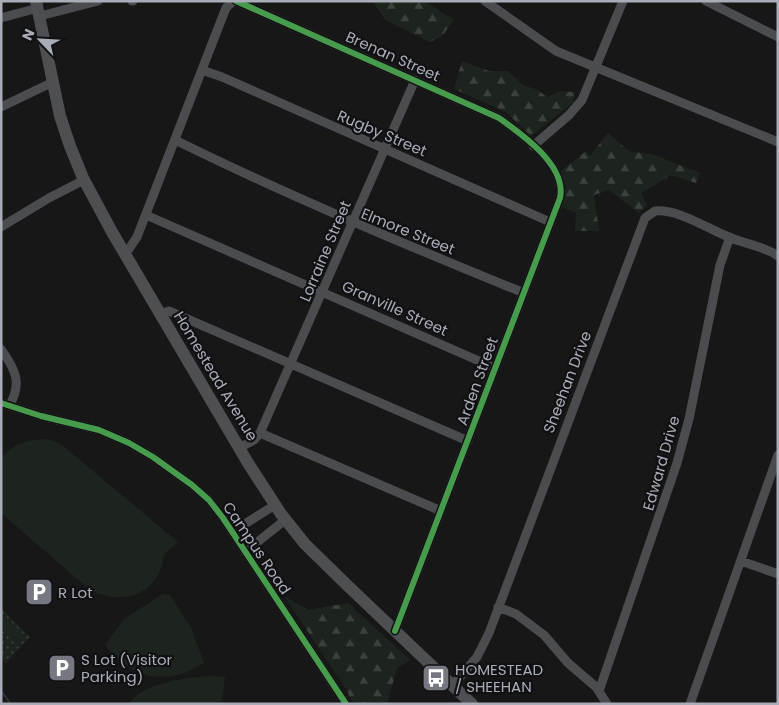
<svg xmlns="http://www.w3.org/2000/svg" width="779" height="705" font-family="Poppins,sans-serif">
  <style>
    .forest { fill: url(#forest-firs) }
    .park { fill: url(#park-dots) }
    .pitch { fill: #1d241e }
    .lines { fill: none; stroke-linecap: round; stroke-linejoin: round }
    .stream { stroke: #2a3239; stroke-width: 2 }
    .street { stroke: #4b4c50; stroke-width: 9 }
    .primary { stroke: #4d4f52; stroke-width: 12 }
    .cycleway-casing { stroke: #111113; stroke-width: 9 }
    .cycleway { stroke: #469c4c; stroke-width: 6 }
    .labels { text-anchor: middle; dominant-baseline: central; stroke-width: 4.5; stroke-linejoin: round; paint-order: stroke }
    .street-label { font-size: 15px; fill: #a8adb8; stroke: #111113 }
    .poi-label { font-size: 15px; fill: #a8adb8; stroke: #111113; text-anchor: start }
  </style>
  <defs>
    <pattern id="forest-firs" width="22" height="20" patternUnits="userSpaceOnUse" patternTransform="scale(1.25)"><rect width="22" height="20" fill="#1d241e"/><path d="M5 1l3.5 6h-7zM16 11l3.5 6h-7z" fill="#3b413d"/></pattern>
    <pattern id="park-dots" width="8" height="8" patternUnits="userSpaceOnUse" patternTransform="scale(1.25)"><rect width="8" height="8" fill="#1d241e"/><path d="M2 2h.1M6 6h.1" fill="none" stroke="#3b413d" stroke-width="1.8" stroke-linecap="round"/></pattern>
  </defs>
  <rect width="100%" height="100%" fill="#171717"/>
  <path class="forest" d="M 370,1 L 424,1 L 454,20 L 442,36 L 430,42 L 385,20 L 374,3 Z
    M 462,61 L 489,71 L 508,71 L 523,85 L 538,90 L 547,97 L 560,91 L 575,92 L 573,103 L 531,136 L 506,112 L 454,89 Z
    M 608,133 L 630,152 L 649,153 L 700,173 L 696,183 L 671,175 L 641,193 L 647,205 L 639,213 L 609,190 L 594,195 L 599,231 L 575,231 L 576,212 L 560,207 L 566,187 L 561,171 L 586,151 L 590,156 Z
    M 284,596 L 308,610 L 348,603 L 410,660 L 397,668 L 387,704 L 353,704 L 346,689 Z"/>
  <path class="park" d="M 1,608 L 30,637 L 6,663 L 1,658 Z"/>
  <path class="pitch" d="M 44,439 L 54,441 L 63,446 L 178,542 C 174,546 166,551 164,556 C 162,558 163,561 163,563 C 161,568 159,574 156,578 C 141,601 111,602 89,589 L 1,513 L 1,459 C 12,444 27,440 44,439 Z
    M 163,594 L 170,595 L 191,628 L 204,663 C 166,687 132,679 105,645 L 124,619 Z
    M 6,617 L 24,635 L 16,643 L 1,629 L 1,621 Z
    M 209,676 L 225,677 L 221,704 L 128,704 C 132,700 136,696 140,693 C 160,681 186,678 209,676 Z"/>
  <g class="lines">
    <path class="stream" d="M 1,691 L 11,704"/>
    <path class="street" d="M 132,1 L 133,1
      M 236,1 L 499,118 C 523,135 567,166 560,198 L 395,631
      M 485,1 L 556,51 L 778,142
      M 706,1 L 778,37
      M 40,16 L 98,1
      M 1,18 L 38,8
      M 202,70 L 222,77 L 550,222
      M 1,107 L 53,82
      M 175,140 C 289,196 406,245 524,293
      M 533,146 L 569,115 L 582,100 L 623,1
      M 146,215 L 495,368
      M 1,227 L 49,198 L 84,180
      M 125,255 L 137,237 L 222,18 L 226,8 L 233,1
      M 160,314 L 169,311 L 468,441
      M 1,349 C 15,369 23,383 9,406
      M 1,403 L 41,416 L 99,430 L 129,443 L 153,457 L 192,485 L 209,500 L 223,518 L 346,704
      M 260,433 L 415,80
      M 239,448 L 254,440 L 260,433 L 441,511
      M 232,532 L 275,505
      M 245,552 L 285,520
      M 741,561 L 778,574
      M 498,607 L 516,614 L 544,635 L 568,663 L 596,687 L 607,704
      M 453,685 L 477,657 L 489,633 L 645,218 L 655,211 C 679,209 708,229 731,238 C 746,244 764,246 778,256
      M 599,691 L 677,463 L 689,419 L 720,265 L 730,237
      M 690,704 L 778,455"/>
    <path class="primary" d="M 36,1 L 60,116 L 70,146 L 83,178 L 112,232 L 248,463 L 281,514 L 305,544 L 348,586 L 472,704"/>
    <defs>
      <path id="cycleway" d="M 236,1 L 499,118 C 523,135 567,166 560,198 L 395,631
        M 1,403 L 41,416 L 99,430 L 129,443 L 153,457 L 192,485 L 209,500 L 223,518 L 346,704"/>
    </defs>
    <use href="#cycleway" class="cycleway-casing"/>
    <use href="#cycleway" class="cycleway"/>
  </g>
  <defs>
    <symbol id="parking-square" viewBox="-11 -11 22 22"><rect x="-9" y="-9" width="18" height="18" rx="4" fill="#757880" stroke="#111113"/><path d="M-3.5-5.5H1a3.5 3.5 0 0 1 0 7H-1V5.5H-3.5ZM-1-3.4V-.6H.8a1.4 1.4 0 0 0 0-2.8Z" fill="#fff"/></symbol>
    <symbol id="bus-square" viewBox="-11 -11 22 22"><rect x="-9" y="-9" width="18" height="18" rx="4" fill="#757880" stroke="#111113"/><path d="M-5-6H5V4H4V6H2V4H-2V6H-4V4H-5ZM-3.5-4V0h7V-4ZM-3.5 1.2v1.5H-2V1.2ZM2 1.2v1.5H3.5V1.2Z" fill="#fff"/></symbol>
  </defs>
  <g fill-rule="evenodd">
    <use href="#parking-square" x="23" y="576" width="32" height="32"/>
    <use href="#parking-square" x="46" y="652" width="32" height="32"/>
    <use href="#bus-square" x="420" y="662" width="32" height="32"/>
  </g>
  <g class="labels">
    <g class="street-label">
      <text transform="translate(393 56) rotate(24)">Brenan Street</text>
      <text transform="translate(382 133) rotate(23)">Rugby Street</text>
      <text transform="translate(408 231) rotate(22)">Elmore Street</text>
      <text transform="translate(325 251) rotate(-67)">Lorraine Street</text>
      <text transform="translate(395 308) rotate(24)">Granville Street</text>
      <text transform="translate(216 376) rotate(59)">Homestead Avenue</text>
      <text transform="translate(477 381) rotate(-70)">Arden Street</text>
      <text transform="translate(567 382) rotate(-69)">Sheehan Drive</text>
      <text transform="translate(661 463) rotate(-74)">Edward Drive</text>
      <text transform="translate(257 548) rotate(56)">Campus Road</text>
    </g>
    <g class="poi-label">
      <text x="58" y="592">R Lot</text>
      <text x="81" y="659">S Lot (Visitor<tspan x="81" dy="17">Parking)</tspan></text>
      <text x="455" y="669">HOMESTEAD<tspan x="455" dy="17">/ SHEEHAN</tspan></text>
    </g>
  </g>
  <rect width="779" height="705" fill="none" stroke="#a8adb8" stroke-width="5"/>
  <g transform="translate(40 40) rotate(295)" stroke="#111113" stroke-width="4" paint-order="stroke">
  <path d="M0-4L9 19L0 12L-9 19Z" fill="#a8adb8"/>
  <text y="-8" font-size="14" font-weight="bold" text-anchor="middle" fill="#a8adb8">N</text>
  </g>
</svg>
